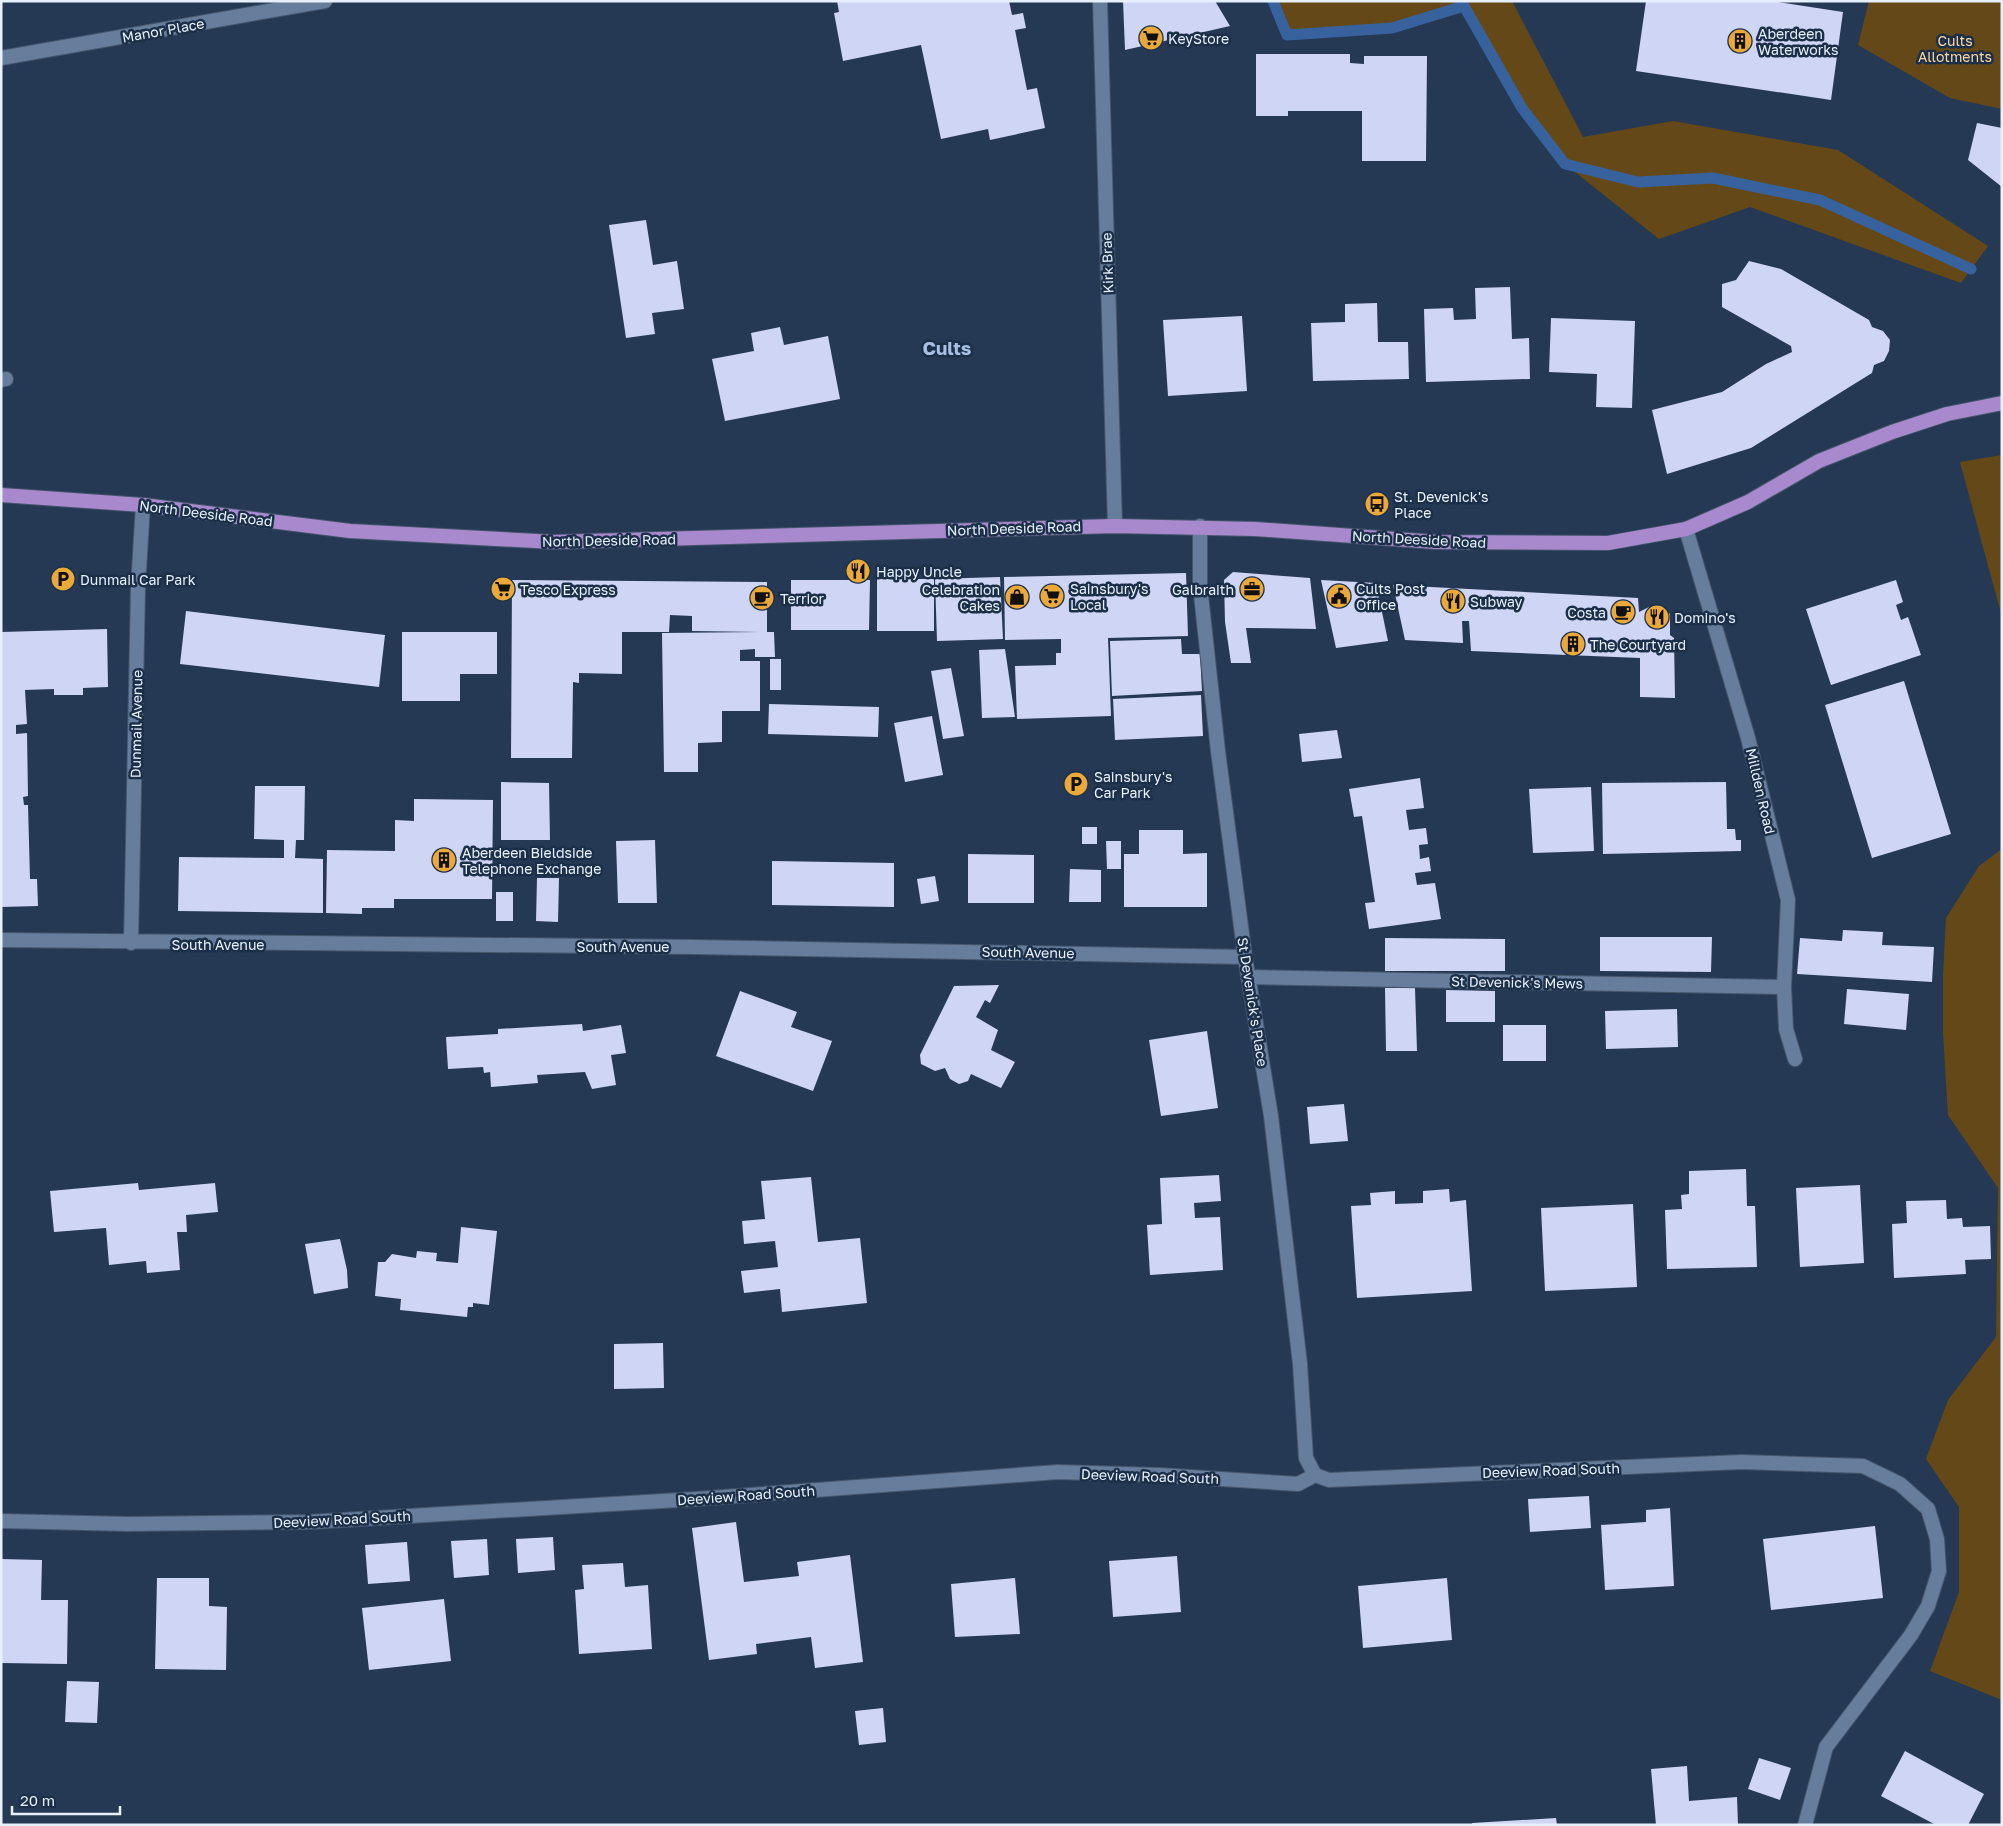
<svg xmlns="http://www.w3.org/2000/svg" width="2003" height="1826" font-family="'Golos Text',sans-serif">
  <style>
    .green { fill: #654817 }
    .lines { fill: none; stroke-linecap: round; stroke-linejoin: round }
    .stream { stroke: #37629d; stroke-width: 11 }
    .building { fill: #cfd5f4 }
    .minor-casing { stroke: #46566c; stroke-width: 16 }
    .tertiary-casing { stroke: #46566c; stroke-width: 16 }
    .primary-casing { stroke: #46566c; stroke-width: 16 }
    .minor { stroke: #667d9b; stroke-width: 14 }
    .tertiary { stroke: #667d9b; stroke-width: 14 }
    .primary { stroke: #a989ce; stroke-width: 14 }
    .labels { text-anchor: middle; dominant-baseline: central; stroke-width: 5; stroke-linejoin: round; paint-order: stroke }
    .street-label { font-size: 14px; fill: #e7f1fe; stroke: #1c2f49 }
    .poi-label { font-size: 14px; fill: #e7f1fe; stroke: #1c2f49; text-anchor: start }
    .park-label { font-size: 14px; fill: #fdd7a0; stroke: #1c2f49 }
    .district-label { font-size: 19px; font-weight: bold; fill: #a8c0e1; stroke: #1c2f49 }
  </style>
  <rect width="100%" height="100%" fill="#263954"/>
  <path class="green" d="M 1273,1 L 1512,1 L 1583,137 L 1673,121 L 1838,150 L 1988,246 L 1961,283 L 1750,207 L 1659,239 L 1565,164 L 1522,108 L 1464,6 L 1392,28 L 1287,35 Z
    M 1869,1 L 2002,1 L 2002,109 L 1950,98 L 1858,45 Z
    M 2002,455 L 2002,617 L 1960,462 Z
    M 2002,849 L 2002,1700 L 1930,1671 L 1959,1592 L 1959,1507 L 1926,1459 L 1948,1400 L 1996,1337 L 1998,1188 L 1948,1115 L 1943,1033 L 1943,974 L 1946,918 L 1979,866 Z"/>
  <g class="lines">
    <path class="stream" d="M 1273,1 L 1287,35 L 1392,28 L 1464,6 L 1522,108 L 1565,164 L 1638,182 L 1713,178 L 1820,200 L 1971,269"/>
  </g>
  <path class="building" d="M 837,1 L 1009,1 L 1012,15 L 1023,13 L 1026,28 L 1015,30 L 1027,90 L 1037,88 L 1045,128 L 990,140 L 988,129 L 941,139 L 921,45 L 843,61 L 834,13 L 839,12 Z
    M 1123,1 L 1215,1 L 1230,26 L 1125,50 Z
    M 1646,1 L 1772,1 L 1843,12 L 1831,100 L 1636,71 Z
    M 1256,54 L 1350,54 L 1350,63 L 1364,64 L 1364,56 L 1427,56 L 1426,161 L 1362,161 L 1362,111 L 1288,111 L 1288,116 L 1256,116 Z
    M 1977,123 L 2002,128 L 2002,187 L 1968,160 Z
    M 646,220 L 653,265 L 677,261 L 684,309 L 652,313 L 655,334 L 626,338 L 609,225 Z
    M 1749,261 L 1781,269 L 1869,320 L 1872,327 L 1883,331 L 1890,340 L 1889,351 L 1884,361 L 1874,365 L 1872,373 L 1751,448 L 1667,474 L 1652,410 L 1722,392 L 1766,364 L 1792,352 L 1791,346 L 1722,307 L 1722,284 L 1736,280 Z
    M 1510,287 L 1512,339 L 1529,338 L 1530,379 L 1426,382 L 1424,309 L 1453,308 L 1454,320 L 1476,319 L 1475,288 Z
    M 1377,303 L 1378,342 L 1408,342 L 1409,379 L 1313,381 L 1311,323 L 1345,322 L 1345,304 Z
    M 1242,316 L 1247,391 L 1168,396 L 1163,320 Z
    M 1551,318 L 1635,321 L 1632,408 L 1596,407 L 1597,374 L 1549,372 Z
    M 780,327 L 784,345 L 828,336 L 840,399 L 725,421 L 712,359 L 754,351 L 751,333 Z
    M 1233,572 L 1310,578 L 1316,629 L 1246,628 L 1251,663 L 1231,663 L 1225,622 L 1224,580 Z
    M 1186,573 L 1188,636 L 1108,638 L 1111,716 L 1017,719 L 1015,666 L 1056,665 L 1056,653 L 1061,653 L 1061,639 L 1005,640 L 1004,577 Z
    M 1000,577 L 1003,639 L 937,641 L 935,579 Z
    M 877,579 L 934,579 L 934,631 L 877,631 Z
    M 512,580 L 767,582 L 767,632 L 774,632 L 775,657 L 755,657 L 755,649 L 740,650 L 740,661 L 760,661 L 760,711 L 722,711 L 722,742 L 698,743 L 698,772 L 664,772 L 662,633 L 761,632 L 692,631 L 692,616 L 670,615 L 669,632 L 622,632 L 622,674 L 579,673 L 579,683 L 573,682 L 572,758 L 511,758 Z
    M 791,580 L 870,580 L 869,630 L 791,630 Z
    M 1321,580 L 1376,583 L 1388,641 L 1336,648 Z
    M 1896,580 L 1903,602 L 1896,605 L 1901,620 L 1908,617 L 1921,655 L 1831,685 L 1806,609 Z
    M 1393,585 L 1638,598 L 1639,612 L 1649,607 L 1663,608 L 1670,614 L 1670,635 L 1674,638 L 1675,698 L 1640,697 L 1640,658 L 1471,651 L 1469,621 L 1462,621 L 1463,643 L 1405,640 Z
    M 186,611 L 385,635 L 379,687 L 180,664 Z
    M 107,629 L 108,687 L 83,688 L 83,695 L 54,695 L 54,689 L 25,690 L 27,724 L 16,725 L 16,734 L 27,733 L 28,796 L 23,797 L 24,805 L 28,805 L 30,879 L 37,879 L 38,906 L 1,907 L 1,632 Z
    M 402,632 L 497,632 L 497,674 L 460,674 L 460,701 L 402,701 Z
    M 1181,639 L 1182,654 L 1200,654 L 1202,691 L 1112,696 L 1110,641 Z
    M 1005,649 L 1015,717 L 982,718 L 979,650 Z
    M 770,659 L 781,659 L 781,690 L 770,690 Z
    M 951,668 L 964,736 L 943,739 L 931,671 Z
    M 1904,681 L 1951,834 L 1872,858 L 1825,705 Z
    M 1201,695 L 1203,736 L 1115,740 L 1113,699 Z
    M 769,704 L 879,707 L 878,737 L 768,734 Z
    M 932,716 L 943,775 L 905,782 L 894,723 Z
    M 1337,730 L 1342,758 L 1302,762 L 1299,734 Z
    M 1420,778 L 1424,808 L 1406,810 L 1409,830 L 1426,828 L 1428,844 L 1419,845 L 1420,859 L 1429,857 L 1431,871 L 1415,873 L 1417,885 L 1435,883 L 1441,919 L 1369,929 L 1365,903 L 1375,902 L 1362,816 L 1354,817 L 1349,789 Z
    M 501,782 L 549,783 L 550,840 L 501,840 Z
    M 1726,782 L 1727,829 L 1735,829 L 1736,840 L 1741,840 L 1741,851 L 1603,854 L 1602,783 Z
    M 255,786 L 305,786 L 304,840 L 296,840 L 295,858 L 323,859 L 323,913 L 178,911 L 179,857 L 284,858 L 284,840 L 254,839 Z
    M 1591,787 L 1594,851 L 1533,853 L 1529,789 Z
    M 414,799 L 493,800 L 492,899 L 394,899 L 394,908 L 362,908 L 362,914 L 326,913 L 327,850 L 395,851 L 395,820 L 414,821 Z
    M 1082,827 L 1097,827 L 1097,844 L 1082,844 Z
    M 1139,830 L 1183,830 L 1183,854 L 1207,853 L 1207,907 L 1124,907 L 1124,854 L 1139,854 Z
    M 655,840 L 657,903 L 618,903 L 616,841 Z
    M 1106,841 L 1121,841 L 1121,869 L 1107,869 Z
    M 968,854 L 1034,855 L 1034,903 L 968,903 Z
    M 772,861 L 894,863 L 894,907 L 772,905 Z
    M 1070,869 L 1101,870 L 1101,902 L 1069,902 Z
    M 935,876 L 939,901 L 921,904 L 917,879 Z
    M 537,878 L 559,878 L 558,922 L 536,921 Z
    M 496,892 L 513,892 L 513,921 L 496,921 Z
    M 1843,930 L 1883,932 L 1882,945 L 1934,947 L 1932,982 L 1797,974 L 1800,938 L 1842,941 Z
    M 1600,937 L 1712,937 L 1711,972 L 1600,971 Z
    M 1385,938 L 1505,939 L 1505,971 L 1385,971 Z
    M 999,985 L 990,1003 L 985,1000 L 976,1017 L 998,1030 L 991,1050 L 1015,1062 L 1001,1088 L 971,1074 L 968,1081 L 959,1084 L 950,1079 L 945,1068 L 935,1071 L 921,1064 L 920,1055 L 954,986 Z
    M 1385,988 L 1415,988 L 1417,1051 L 1386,1051 Z
    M 1847,989 L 1909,994 L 1906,1030 L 1844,1024 Z
    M 1446,990 L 1495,991 L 1495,1022 L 1446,1022 Z
    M 740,991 L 797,1012 L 791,1027 L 832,1041 L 813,1091 L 716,1056 Z
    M 1677,1009 L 1678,1047 L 1606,1049 L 1605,1011 Z
    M 582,1024 L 583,1031 L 621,1025 L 626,1053 L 611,1055 L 616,1085 L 592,1089 L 585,1072 L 537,1075 L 538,1083 L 491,1087 L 490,1072 L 484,1073 L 483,1067 L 448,1069 L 446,1037 L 498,1034 L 498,1029 Z
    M 1503,1025 L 1546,1025 L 1546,1061 L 1503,1061 Z
    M 1207,1031 L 1218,1108 L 1161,1116 L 1149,1040 Z
    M 1344,1104 L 1348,1141 L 1310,1144 L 1307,1107 Z
    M 1746,1169 L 1747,1206 L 1755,1206 L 1757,1267 L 1667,1269 L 1665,1210 L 1682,1209 L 1681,1195 L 1689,1194 L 1689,1171 Z
    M 1219,1175 L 1221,1201 L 1194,1203 L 1195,1218 L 1220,1217 L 1223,1270 L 1150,1275 L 1147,1225 L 1162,1224 L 1160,1178 Z
    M 811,1177 L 818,1242 L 860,1238 L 867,1303 L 782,1312 L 780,1289 L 744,1293 L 741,1271 L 778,1267 L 775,1241 L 744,1244 L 742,1221 L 765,1219 L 761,1181 Z
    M 138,1183 L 139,1190 L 215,1183 L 218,1212 L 186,1215 L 187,1232 L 177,1232 L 180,1270 L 147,1273 L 146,1261 L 109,1265 L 106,1228 L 54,1232 L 50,1191 Z
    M 1860,1185 L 1864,1263 L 1800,1267 L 1796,1188 Z
    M 1449,1189 L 1450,1202 L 1466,1200 L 1472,1291 L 1357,1298 L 1351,1206 L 1371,1205 L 1370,1193 L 1395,1191 L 1395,1204 L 1423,1203 L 1423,1191 Z
    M 1946,1200 L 1947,1219 L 1962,1218 L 1963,1227 L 1990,1226 L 1991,1259 L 1965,1260 L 1966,1274 L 1894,1278 L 1892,1224 L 1907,1223 L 1906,1201 Z
    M 1633,1204 L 1637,1287 L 1545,1291 L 1541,1208 Z
    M 461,1227 L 497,1231 L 489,1305 L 473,1303 L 473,1307 L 468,1307 L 467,1317 L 400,1310 L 401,1299 L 375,1296 L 378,1262 L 385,1262 L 392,1254 L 416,1258 L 417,1251 L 437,1253 L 436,1261 L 458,1263 Z
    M 340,1239 L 347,1270 L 348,1288 L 314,1294 L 305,1244 Z
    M 663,1343 L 664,1388 L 614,1389 L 614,1344 Z
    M 1589,1496 L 1591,1528 L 1530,1532 L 1528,1499 Z
    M 1670,1508 L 1674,1586 L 1605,1590 L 1601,1525 L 1646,1522 L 1646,1510 Z
    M 736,1522 L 744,1582 L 799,1576 L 797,1562 L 850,1555 L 863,1662 L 815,1668 L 811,1637 L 756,1644 L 757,1654 L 709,1660 L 692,1528 Z
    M 1875,1526 L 1883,1598 L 1771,1610 L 1763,1539 Z
    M 553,1537 L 555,1570 L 518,1573 L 516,1539 Z
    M 487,1539 L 489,1575 L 454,1578 L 451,1541 Z
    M 407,1542 L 410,1581 L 368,1584 L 365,1545 Z
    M 1177,1556 L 1181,1612 L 1113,1617 L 1109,1561 Z
    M 1,1559 L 42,1560 L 41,1600 L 68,1600 L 67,1664 L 1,1663 Z
    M 623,1563 L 625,1587 L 648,1585 L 652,1649 L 579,1654 L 575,1590 L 584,1589 L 582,1565 Z
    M 157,1578 L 209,1578 L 209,1606 L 227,1607 L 226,1670 L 155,1669 Z
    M 1015,1578 L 1020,1634 L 955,1637 L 951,1584 Z
    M 1447,1578 L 1452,1640 L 1363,1648 L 1358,1586 Z
    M 444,1599 L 451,1661 L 369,1670 L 362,1608 Z
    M 67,1681 L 99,1682 L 97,1723 L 65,1722 Z
    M 883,1708 L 886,1742 L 859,1745 L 855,1711 Z
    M 1905,1751 L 1984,1794 L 1968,1825 L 1936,1825 L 1881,1796 Z
    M 1759,1758 L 1791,1768 L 1780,1800 L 1748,1789 Z
    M 1687,1766 L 1689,1801 L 1737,1797 L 1738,1825 L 1656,1825 L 1651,1769 Z
    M 1556,1818 L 1557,1825 L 1472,1825 L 1472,1823 Z"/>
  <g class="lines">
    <defs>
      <path id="minor" d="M 1,58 L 325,1
        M 1,380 L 6,379
        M 1686,529 L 1748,738 L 1788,900 L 1784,987 L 1786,1029 L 1795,1059
        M 1,940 L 694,947 L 1245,957
        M 131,943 L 138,587 L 143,505
        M 1249,977 L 1784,987
        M 1,1521 L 128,1524 L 309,1522 L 696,1499 L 1058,1472 L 1159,1475 L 1298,1484 L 1315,1475"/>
      <path id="tertiary" d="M 1100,1 L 1115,526
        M 1200,526 L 1200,586 L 1218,751 L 1245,957 L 1271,1116 L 1300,1364 L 1306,1458 L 1315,1475 L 1329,1480 L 1741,1462 L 1863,1466 L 1900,1484 L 1928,1509 L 1937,1539 L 1939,1571 L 1928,1606 L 1911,1635 L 1826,1747 L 1805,1825"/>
      <path id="primary" d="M 1,495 L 143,505 L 350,531 L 554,542 L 1115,526 L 1255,529 L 1436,542 L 1608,543 L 1686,529 L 1748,502 L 1819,461 L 1892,432 L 1947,414 L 2002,403"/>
    </defs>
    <use href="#minor" class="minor-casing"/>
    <use href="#tertiary" class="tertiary-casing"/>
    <use href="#primary" class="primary-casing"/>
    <use href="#minor" class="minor"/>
    <use href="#tertiary" class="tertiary"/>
    <use href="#primary" class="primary"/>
  </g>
  <defs>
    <symbol id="supermarket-disc" viewBox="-11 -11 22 22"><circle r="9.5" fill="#eba939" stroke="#1c2f49"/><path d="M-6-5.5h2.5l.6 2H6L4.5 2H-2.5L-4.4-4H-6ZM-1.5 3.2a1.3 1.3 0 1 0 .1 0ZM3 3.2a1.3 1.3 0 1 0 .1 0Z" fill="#111"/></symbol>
    <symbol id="building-disc" viewBox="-11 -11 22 22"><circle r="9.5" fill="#eba939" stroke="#1c2f49"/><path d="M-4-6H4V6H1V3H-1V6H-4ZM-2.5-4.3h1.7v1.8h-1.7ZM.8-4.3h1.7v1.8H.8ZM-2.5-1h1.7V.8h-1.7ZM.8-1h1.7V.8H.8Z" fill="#111"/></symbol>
    <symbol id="bus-disc" viewBox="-11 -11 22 22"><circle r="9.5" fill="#eba939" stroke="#1c2f49"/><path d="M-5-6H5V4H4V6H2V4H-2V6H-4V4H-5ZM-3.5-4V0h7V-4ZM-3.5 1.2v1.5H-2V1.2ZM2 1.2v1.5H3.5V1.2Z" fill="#111"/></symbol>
    <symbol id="restaurant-disc" viewBox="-11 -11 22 22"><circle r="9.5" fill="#eba939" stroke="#1c2f49"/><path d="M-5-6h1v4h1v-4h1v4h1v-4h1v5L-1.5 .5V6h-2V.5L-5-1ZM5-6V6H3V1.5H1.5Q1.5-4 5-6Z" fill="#111"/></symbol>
    <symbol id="parking-disc" viewBox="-11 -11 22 22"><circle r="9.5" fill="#eba939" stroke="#1c2f49"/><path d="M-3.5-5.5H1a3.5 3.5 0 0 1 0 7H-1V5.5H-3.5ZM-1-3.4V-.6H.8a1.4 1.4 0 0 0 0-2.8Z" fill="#111"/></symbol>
    <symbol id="office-disc" viewBox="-11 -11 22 22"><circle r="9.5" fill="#eba939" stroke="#1c2f49"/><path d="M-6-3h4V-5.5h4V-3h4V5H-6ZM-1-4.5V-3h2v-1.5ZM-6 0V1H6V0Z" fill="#111"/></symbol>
    <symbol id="civic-disc" viewBox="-11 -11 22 22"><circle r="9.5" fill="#eba939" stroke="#1c2f49"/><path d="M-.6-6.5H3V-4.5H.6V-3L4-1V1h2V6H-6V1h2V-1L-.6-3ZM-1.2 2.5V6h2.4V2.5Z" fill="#111"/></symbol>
    <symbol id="shop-disc" viewBox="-11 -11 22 22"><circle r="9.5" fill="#eba939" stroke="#1c2f49"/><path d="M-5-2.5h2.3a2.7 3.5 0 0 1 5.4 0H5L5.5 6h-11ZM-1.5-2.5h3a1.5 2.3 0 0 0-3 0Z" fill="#111"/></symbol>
    <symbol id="cafe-disc" viewBox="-11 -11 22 22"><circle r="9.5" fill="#eba939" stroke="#1c2f49"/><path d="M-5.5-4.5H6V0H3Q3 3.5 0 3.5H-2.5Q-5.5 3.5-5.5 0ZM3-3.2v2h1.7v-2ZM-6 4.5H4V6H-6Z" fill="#111"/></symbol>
  </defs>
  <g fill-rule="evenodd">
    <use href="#supermarket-disc" x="1137" y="24" width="28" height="28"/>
    <use href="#building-disc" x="1726" y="27" width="28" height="28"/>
    <use href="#bus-disc" x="1363" y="490" width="28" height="28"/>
    <use href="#restaurant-disc" x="844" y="557" width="28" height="28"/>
    <use href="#parking-disc" x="49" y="565" width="28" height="28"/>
    <use href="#supermarket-disc" x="489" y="575" width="28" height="28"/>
    <use href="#office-disc" x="1238" y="575" width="28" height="28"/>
    <use href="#supermarket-disc" x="1038" y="582" width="28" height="28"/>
    <use href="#civic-disc" x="1325" y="582" width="28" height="28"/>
    <use href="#shop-disc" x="1003" y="583" width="28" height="28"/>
    <use href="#cafe-disc" x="748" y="584" width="28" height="28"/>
    <use href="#restaurant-disc" x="1439" y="587" width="28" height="28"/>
    <use href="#cafe-disc" x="1609" y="598" width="28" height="28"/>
    <use href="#restaurant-disc" x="1643" y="603" width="28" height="28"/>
    <use href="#building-disc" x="1559" y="630" width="28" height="28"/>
    <use href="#parking-disc" x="1062" y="770" width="28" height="28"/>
    <use href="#building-disc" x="430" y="846" width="28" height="28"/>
  </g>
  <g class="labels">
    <g class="street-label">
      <text transform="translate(163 30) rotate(-10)">Manor Place</text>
      <text transform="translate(1107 263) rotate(-92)">Kirk Brae</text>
      <text transform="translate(206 513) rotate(7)">North Deeside Road</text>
      <text transform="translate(1014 528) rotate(-2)">North Deeside Road</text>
      <text transform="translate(1419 539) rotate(3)">North Deeside Road</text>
      <text transform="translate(609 540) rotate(-1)">North Deeside Road</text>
      <text transform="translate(136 724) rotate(-89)">Dunmail Avenue</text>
      <text transform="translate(1761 791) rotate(77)">Millden Road</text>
      <text x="218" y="944">South Avenue</text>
      <text x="623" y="946">South Avenue</text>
      <text transform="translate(1028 952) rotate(1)">South Avenue</text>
      <text transform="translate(1517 982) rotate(1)">St Devenick's Mews</text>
      <text transform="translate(1253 1002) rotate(81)">St Devenick's Place</text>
      <text transform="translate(1551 1470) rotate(-2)">Deeview Road South</text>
      <text transform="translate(1150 1476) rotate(2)">Deeview Road South</text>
      <text transform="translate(746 1495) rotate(-4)">Deeview Road South</text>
      <text transform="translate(342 1519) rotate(-3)">Deeview Road South</text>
    </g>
    <g class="poi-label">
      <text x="1758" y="33">Aberdeen<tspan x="1758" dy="16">Waterworks</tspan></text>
      <text x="1168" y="38">KeyStore</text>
      <text x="1394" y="496">St. Devenick's<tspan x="1394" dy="16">Place</tspan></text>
      <text x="876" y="571">Happy Uncle</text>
      <text x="80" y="579">Dunmail Car Park</text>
      <text x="1070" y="588">Sainsbury's<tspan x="1070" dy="16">Local</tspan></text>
      <text x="1356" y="588">Cults Post<tspan x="1356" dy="16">Office</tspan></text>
      <text x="520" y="589">Tesco Express</text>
      <text x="1000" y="589" text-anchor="end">Celebration<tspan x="1000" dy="16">Cakes</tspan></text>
      <text x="1234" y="589" text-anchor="end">Galbraith</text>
      <text x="780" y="598">Terrior</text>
      <text x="1470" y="601">Subway</text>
      <text x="1606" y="612" text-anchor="end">Costa</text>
      <text x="1674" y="617">Domino's</text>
      <text x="1590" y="644">The Courtyard</text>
      <text x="1094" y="776">Sainsbury's<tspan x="1094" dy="16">Car Park</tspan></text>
      <text x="462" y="852">Aberdeen Bieldside<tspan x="462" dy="16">Telephone Exchange</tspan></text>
    </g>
    <g class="park-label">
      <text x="1955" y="40">Cults<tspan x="1955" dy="16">Allotments</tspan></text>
    </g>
    <g class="district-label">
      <text x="947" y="347">Cults</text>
    </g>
  </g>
  <rect width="2003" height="1826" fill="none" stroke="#e7f1fe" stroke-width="5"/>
  <path d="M12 1806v8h108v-8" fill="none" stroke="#e7f1fe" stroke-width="2.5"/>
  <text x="20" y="1806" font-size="15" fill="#e7f1fe" stroke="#1c2f49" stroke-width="4" paint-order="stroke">20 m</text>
</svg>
